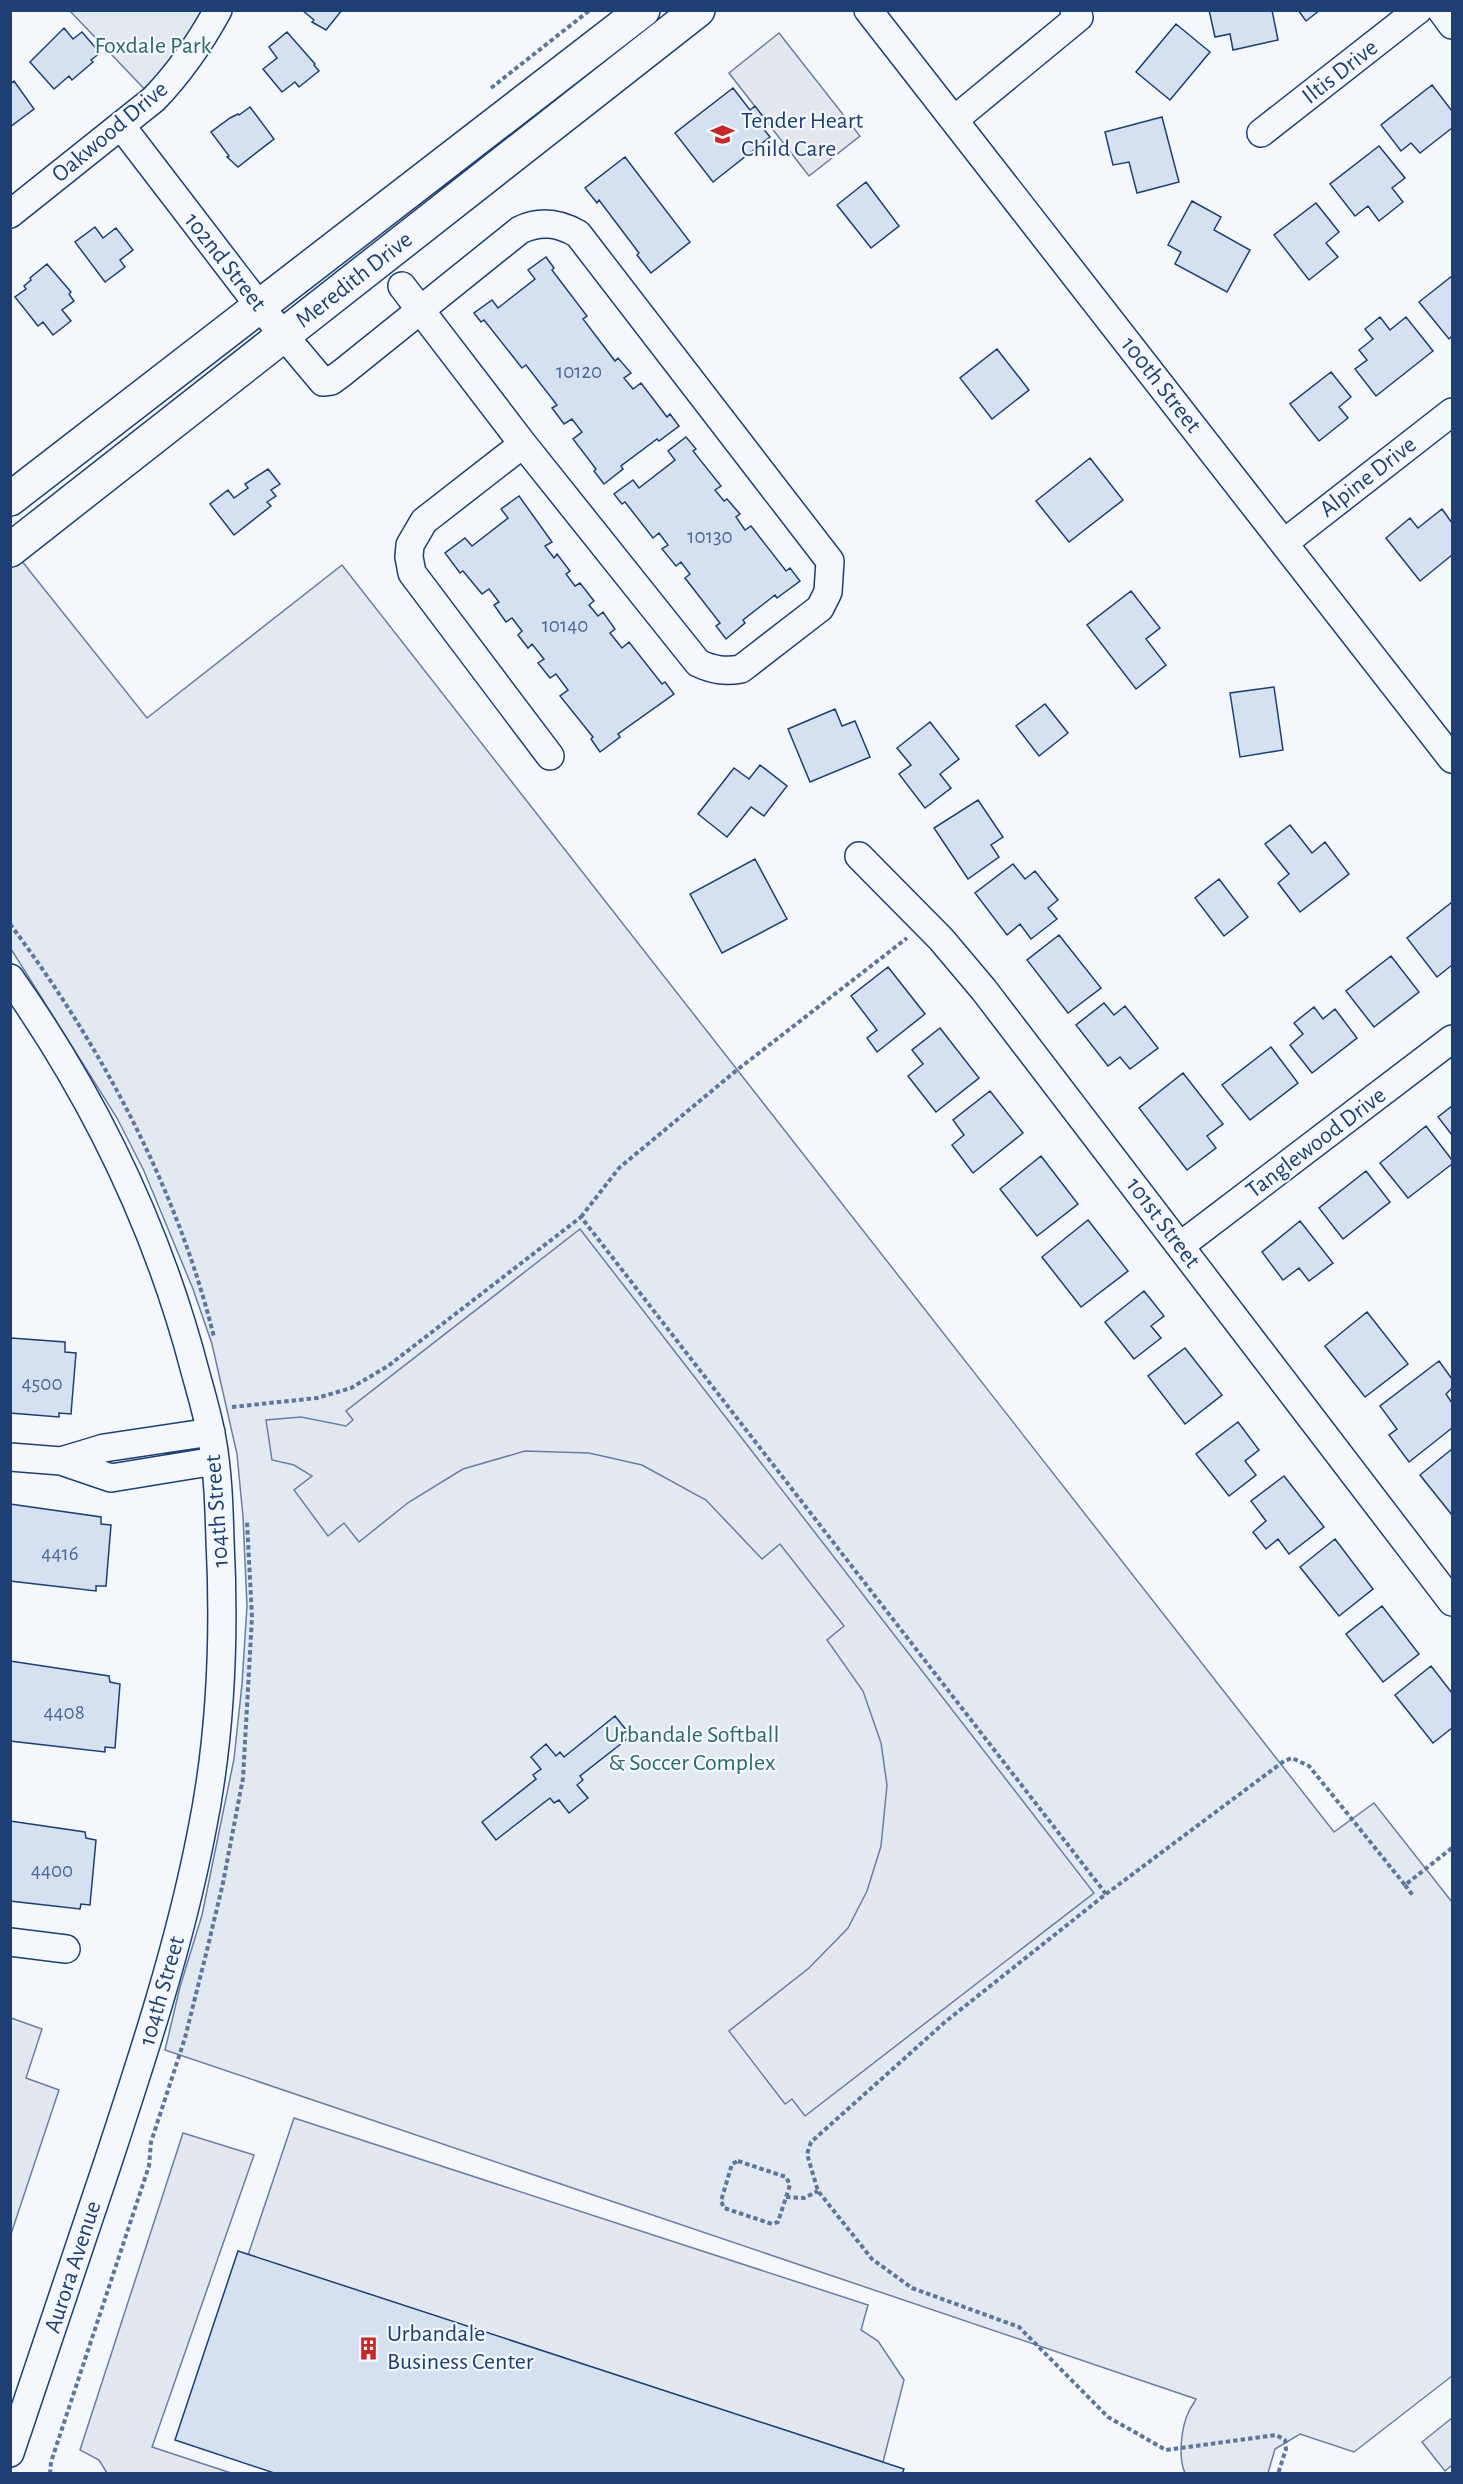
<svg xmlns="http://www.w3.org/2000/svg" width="1463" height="2484" font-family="'Alegreya Sans',sans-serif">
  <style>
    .green { fill: #e3e9f0; stroke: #687fa3; stroke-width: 1.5 }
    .parking { fill: #e3e8f0; stroke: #687fa3; stroke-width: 1.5 }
    .building { fill: #d5e0f0; stroke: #1d3f73; stroke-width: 1.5 }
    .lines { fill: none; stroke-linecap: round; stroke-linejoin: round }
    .minor-casing { stroke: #1d3f73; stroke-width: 30 }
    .major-casing { stroke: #1d3f73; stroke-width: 36 }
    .path { stroke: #5e769c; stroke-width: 4; stroke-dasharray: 4.5 3; stroke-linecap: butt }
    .minor { stroke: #f4f7fb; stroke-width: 27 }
    .major { stroke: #f4f7fb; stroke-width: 33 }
    .labels { text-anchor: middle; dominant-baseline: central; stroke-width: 4.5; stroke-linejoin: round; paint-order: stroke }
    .number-label { font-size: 21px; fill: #4b6792 }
    .park-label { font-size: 24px; fill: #2c6c60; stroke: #f4f7fb }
    .street-label { font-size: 24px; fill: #1d3f73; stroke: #f4f7fb }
    .poi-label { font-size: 24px; fill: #1d3f73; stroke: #f4f7fb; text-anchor: start }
  </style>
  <rect width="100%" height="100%" fill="#f4f7fb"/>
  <path class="green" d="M 70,11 L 218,11 L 154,99 Z
    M 21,560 L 147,718 L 342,565 L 1334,1832 L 1374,1803 L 1452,1902 L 1452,2376 L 1354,2452 L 1300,2434 L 1275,2449 L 1268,2473 L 1185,2473 C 1178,2458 1181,2427 1189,2411 C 1191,2407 1194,2403 1196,2399 L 165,2050 L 180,1987 L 202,1915 L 234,1759 L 242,1684 L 247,1606 L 243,1517 L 237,1454 L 212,1344 L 193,1289 L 144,1171 L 117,1118 L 11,949 L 11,568 Z"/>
  <path class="parking" d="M 779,33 L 860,136 L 809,176 L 729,73 Z
    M 580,1229 L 1094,1893 L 805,2116 L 792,2099 L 785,2104 L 729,2031 L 809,1968 L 848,1928 L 867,1891 L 881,1846 L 887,1785 L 881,1743 L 863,1691 L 827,1640 L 844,1626 L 780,1544 L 762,1559 L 706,1500 L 642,1465 L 589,1453 L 525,1451 L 463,1469 L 409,1502 L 359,1542 L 344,1523 L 328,1536 L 294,1490 L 312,1476 L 294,1465 L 272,1460 L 266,1420 L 301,1417 L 346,1426 L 353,1420 L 346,1411 Z
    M 11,2018 L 42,2029 L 26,2078 L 59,2090 L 11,2234 Z
    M 294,2118 L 868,2305 L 861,2330 L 878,2341 L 904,2380 L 883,2462 L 248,2255 Z
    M 183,2133 L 254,2155 L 152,2447 L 231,2473 L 107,2473 L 99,2460 L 80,2450 Z
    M 1452,2418 L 1452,2468 L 1451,2466 L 1445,2471 L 1422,2442 Z"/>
  <path class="building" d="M 302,10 L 342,10 L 326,30 L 312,22 L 314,20 Z
    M 1209,10 L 1272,10 L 1278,40 L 1233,50 L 1230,34 L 1215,37 Z
    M 1298,10 L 1320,10 L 1306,21 Z
    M 1176,24 L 1210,52 L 1170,100 L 1136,72 Z
    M 64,28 L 73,39 L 82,32 L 100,53 L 91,60 L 93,62 L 72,80 L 69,76 L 54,89 L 30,62 Z
    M 287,32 L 315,64 L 314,65 L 319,71 L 299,87 L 295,82 L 282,92 L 263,69 L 277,58 L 269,47 Z
    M 14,81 L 34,109 L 10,127 L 10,84 Z
    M 1432,85 L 1452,111 L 1452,128 L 1420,153 L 1411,143 L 1401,151 L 1381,125 Z
    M 733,88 L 750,110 L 755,106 L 764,118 L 758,122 L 770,137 L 713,182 L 675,133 Z
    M 250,107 L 274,139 L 238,167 L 227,157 L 229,156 L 211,132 L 230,118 L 238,114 L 239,115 Z
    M 1162,117 L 1179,182 L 1137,193 L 1129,162 L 1113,165 L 1105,132 Z
    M 1379,146 L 1405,178 L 1392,188 L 1403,202 L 1379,221 L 1368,206 L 1355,216 L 1330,184 Z
    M 625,157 L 690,242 L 651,273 L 637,255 L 639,253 L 599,200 L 597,203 L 585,188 Z
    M 866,182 L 899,226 L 871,248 L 837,205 Z
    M 1192,201 L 1221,217 L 1214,230 L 1250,250 L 1227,292 L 1175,264 L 1181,252 L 1168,245 Z
    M 1316,203 L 1339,232 L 1326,243 L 1338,257 L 1309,280 L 1274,235 Z
    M 95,227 L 103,238 L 116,228 L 133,250 L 120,260 L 125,267 L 105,282 L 75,242 Z
    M 546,257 L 554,268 L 552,270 L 587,316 L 583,319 L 615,361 L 618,358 L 631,373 L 624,378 L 633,389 L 641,383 L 667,417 L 670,414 L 679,426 L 659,441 L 657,439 L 621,466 L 623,469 L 604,484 L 594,471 L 596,469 L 573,439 L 582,432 L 572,419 L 564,424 L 552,408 L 557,405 L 526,365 L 522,368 L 484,320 L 481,322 L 474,313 L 492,300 L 498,308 L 535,279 L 528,270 Z
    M 47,264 L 71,292 L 69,294 L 74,301 L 62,310 L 71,321 L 53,335 L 43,322 L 38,326 L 15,297 L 26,289 L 24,286 L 31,280 L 30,278 Z
    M 1452,276 L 1452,336 L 1449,339 L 1419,302 Z
    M 1380,317 L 1390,330 L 1406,317 L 1433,351 L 1376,396 L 1355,369 L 1367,360 L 1359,350 L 1373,339 L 1365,329 Z
    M 997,349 L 1029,390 L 992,419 L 960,378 Z
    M 1331,372 L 1351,397 L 1339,407 L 1348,418 L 1319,441 L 1290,404 Z
    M 686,437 L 696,449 L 693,451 L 721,486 L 715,490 L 724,501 L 727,499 L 740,514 L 736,517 L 745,530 L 751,526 L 786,571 L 790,568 L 800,581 L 777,598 L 775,595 L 743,620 L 745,623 L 726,639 L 716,626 L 720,623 L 685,578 L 690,574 L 681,562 L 676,566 L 662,549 L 668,545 L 659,533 L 653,538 L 625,502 L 622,504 L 614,494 L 633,480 L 639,488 L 675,460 L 668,451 Z
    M 1090,458 L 1123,500 L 1069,542 L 1036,501 Z
    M 268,469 L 280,484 L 271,490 L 276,496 L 267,502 L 271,506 L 234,535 L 210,504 L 228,490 L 234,498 L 248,488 L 245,484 Z
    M 519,496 L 552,542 L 545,546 L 554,558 L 557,554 L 570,571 L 566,574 L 575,586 L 580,583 L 594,601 L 589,605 L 598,616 L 603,612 L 615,629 L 610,633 L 622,648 L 629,642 L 662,684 L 665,682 L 674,694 L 618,734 L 620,737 L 600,752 L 591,739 L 593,737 L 560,696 L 568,690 L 556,674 L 550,678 L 538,663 L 544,659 L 532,644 L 528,648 L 518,635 L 522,631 L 512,618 L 506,622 L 494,605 L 499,602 L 489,589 L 482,594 L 463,571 L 460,573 L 445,553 L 465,538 L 472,546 L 508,518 L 501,509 Z
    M 1442,509 L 1452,523 L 1452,555 L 1420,581 L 1386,538 L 1410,518 L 1418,528 Z
    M 1131,591 L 1160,628 L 1146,639 L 1166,665 L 1136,689 L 1087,625 Z
    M 1274,687 L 1283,750 L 1240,757 L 1230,693 Z
    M 1045,704 L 1068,733 L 1039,756 L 1016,726 Z
    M 835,709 L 842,726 L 855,721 L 870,757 L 810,782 L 788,729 Z
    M 930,722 L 959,759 L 940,774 L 951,788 L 925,808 L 899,774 L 911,765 L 897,748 Z
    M 760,765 L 787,786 L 764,816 L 751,807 L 727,837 L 698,814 L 734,768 L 749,779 Z
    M 978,800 L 1003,837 L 991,845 L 999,857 L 968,879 L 934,828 Z
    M 1290,825 L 1312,853 L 1325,842 L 1349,874 L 1300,912 L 1278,883 L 1289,874 L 1265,844 Z
    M 755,859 L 787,919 L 722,953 L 690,894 Z
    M 1013,864 L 1025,879 L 1035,871 L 1058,900 L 1048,908 L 1057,919 L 1031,939 L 1020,924 L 1007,935 L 975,893 Z
    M 1219,879 L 1248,917 L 1224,936 L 1195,898 Z
    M 1452,902 L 1452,965 L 1437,977 L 1407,938 Z
    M 1059,935 L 1101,988 L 1068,1013 L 1027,960 Z
    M 1391,956 L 1419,992 L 1374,1027 L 1346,991 Z
    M 888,967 L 925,1014 L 877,1052 L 867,1038 L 877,1030 L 851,996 Z
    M 1104,1003 L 1114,1015 L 1125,1006 L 1158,1048 L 1130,1069 L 1120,1057 L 1108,1066 L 1076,1025 Z
    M 1314,1007 L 1323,1019 L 1335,1009 L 1357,1038 L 1312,1073 L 1290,1045 L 1303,1034 L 1294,1023 Z
    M 940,1028 L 979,1078 L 936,1112 L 908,1076 L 923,1064 L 912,1050 Z
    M 1271,1047 L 1298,1083 L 1250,1120 L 1222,1085 Z
    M 1183,1073 L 1223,1124 L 1207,1136 L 1216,1148 L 1187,1170 L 1139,1108 Z
    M 990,1091 L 1023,1133 L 973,1173 L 952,1145 L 964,1135 L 953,1120 Z
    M 1452,1106 L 1452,1135 L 1438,1117 Z
    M 1426,1126 L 1452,1160 L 1452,1164 L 1408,1198 L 1380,1163 Z
    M 1041,1156 L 1078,1204 L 1037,1236 L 1000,1189 Z
    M 1366,1171 L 1390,1202 L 1343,1239 L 1319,1208 Z
    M 1088,1220 L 1128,1271 L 1081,1307 L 1042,1257 Z
    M 1300,1221 L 1333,1263 L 1309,1281 L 1299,1268 L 1283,1280 L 1262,1252 Z
    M 1144,1291 L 1164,1316 L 1151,1326 L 1161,1338 L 1134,1359 L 1105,1322 Z
    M 1367,1312 L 1408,1364 L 1365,1397 L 1325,1346 Z
    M 11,1338 L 65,1342 L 65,1352 L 76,1353 L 71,1414 L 59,1413 L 59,1417 L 10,1413 Z
    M 1185,1348 L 1222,1395 L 1185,1424 L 1148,1376 Z
    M 1439,1361 L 1452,1379 L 1452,1388 L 1446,1394 L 1452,1403 L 1452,1428 L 1409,1462 L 1389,1435 L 1397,1429 L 1380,1406 Z
    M 1238,1422 L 1259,1450 L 1245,1461 L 1256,1475 L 1229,1496 L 1196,1454 Z
    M 1452,1449 L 1452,1515 L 1420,1475 Z
    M 1284,1476 L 1324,1527 L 1289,1554 L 1278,1539 L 1266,1549 L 1253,1532 L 1266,1521 L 1251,1501 Z
    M 10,1504 L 101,1517 L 101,1524 L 111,1525 L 106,1586 L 96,1586 L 96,1591 L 10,1581 Z
    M 1335,1539 L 1373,1589 L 1339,1616 L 1300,1567 Z
    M 1382,1606 L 1419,1654 L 1383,1682 L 1346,1634 Z
    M 10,1661 L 109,1676 L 110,1682 L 120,1684 L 115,1748 L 105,1747 L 105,1752 L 10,1741 Z
    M 1431,1666 L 1452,1693 L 1452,1728 L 1433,1743 L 1395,1695 Z
    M 615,1716 L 631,1736 L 580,1776 L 583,1780 L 577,1785 L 588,1798 L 569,1813 L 559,1800 L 554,1803 L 550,1798 L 496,1840 L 482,1822 L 536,1779 L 533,1775 L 541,1769 L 531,1757 L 546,1744 L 556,1756 L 560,1752 L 564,1757 Z
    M 10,1821 L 85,1832 L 86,1838 L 96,1840 L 90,1905 L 81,1904 L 80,1909 L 10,1901 Z
    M 238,2251 L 904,2469 L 902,2474 L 277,2474 L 175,2440 Z"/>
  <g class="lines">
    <defs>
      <path id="minor" d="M 868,10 L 1452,759
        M 1441,10 L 1452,25
        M 954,120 L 1079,17 L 1074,10
        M 122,127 L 260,307 L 323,382 L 331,381 L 342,373 L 520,230 C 541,220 559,223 578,234 L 830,561 L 828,592 L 820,608 L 741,669 C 725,672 713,670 698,663 L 523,444 L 402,286
        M 1261,133 L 1418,10
        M 10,214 L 154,99 C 180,72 200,43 218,10
        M 523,444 L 424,521 L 410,545 L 409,557 L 412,573 L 550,756
        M 1284,543 L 1452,412
        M 859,856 L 941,939 L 984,990 L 1452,1602
        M 10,978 C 94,1097 158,1229 195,1371 C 201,1393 208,1416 212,1439 C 218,1472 219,1506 220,1540 C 225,1639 221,1738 201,1835 C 179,1947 143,2056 107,2165 C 75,2261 43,2357 10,2453
        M 1180,1246 L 1452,1039
        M 10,1457 L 61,1461 L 111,1478 L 215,1461
        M 61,1461 L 104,1448 L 211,1432
        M 10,1942 L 66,1949"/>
      <path id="major" d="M 10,499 L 643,10
        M 10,550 L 698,10"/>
    </defs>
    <use href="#minor" class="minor-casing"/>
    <use href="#major" class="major-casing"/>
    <path class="path" d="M 491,88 L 590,10
      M 10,924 C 102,1047 177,1188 214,1337
      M 581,1217 L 619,1168 L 737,1070 L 907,938
      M 232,1407 L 317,1398 L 351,1388 L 388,1366 L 581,1217 L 1106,1894 L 945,2022 L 811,2142 L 807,2154 L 818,2191 L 872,2259 L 912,2288 L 1019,2327 L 1108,2417 L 1166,2450 L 1276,2435 L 1285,2440 L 1286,2449 L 1278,2474
      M 1405,1885 L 1414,1897
      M 1106,1894 L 1284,1761 L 1292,1758 L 1309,1766 L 1405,1885 L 1452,1848
      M 738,2161 L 786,2177 L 790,2185 L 778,2222 L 772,2224 L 724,2208 L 721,2201 L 732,2164 Z
      M 786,2197 L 804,2198 L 818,2191
      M 50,2474 L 51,2462 L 149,2166 L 151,2142 L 185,2038 L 208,1946 L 223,1883 L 243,1778 L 252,1617 L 247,1522"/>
    <use href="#minor" class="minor"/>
    <use href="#major" class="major"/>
  </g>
  <defs>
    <symbol id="school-bare" viewBox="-9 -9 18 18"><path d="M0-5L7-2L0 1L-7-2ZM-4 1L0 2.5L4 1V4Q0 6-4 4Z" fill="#c62828" stroke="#f4f7fb" stroke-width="2.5" paint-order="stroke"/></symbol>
    <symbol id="building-bare" viewBox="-9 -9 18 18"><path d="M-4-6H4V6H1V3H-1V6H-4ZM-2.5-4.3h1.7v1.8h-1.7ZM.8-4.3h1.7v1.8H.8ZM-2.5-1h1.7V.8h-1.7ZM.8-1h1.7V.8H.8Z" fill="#c62828" stroke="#f4f7fb" stroke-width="2.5" paint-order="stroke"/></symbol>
  </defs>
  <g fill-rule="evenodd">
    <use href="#school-bare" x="706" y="118" width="33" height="33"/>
    <use href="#building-bare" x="352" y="2332" width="33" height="33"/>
  </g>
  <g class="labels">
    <g class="number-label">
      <text x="579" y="371">10120</text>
      <text x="710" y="536">10130</text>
      <text x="565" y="625">10140</text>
      <text x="42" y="1383">4500</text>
      <text x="60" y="1553">4416</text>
      <text x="64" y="1712">4408</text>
      <text x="52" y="1870">4400</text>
    </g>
    <g class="park-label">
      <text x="153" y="46">Foxdale Park</text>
      <text x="692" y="1735">Urbandale Softball<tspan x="692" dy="28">&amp; Soccer Complex</tspan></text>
    </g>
    <g class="street-label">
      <text transform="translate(1340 72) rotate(-38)">Iltis Drive</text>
      <text transform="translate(110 132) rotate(-40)">Oakwood Drive</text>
      <text transform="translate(225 262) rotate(52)">102nd Street</text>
      <text transform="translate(354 280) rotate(-38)">Meredith Drive</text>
      <text transform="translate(1161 385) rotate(52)">100th Street</text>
      <text transform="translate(1368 477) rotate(-38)">Alpine Drive</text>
      <text transform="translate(1316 1143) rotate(-37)">Tanglewood Drive</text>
      <text transform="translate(1163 1223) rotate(53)">101st Street</text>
      <text transform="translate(217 1511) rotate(-94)">104th Street</text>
      <text transform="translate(162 1991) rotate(-74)">104th Street</text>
      <text transform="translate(73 2267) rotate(-72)">Aurora Avenue</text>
    </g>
    <g class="poi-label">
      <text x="741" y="121">Tender Heart<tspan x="741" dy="28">Child Care</tspan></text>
      <text x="387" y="2334">Urbandale<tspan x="387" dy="28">Business Center</tspan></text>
    </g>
  </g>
  <rect width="1463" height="2484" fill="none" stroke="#1d3f73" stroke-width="24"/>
</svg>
